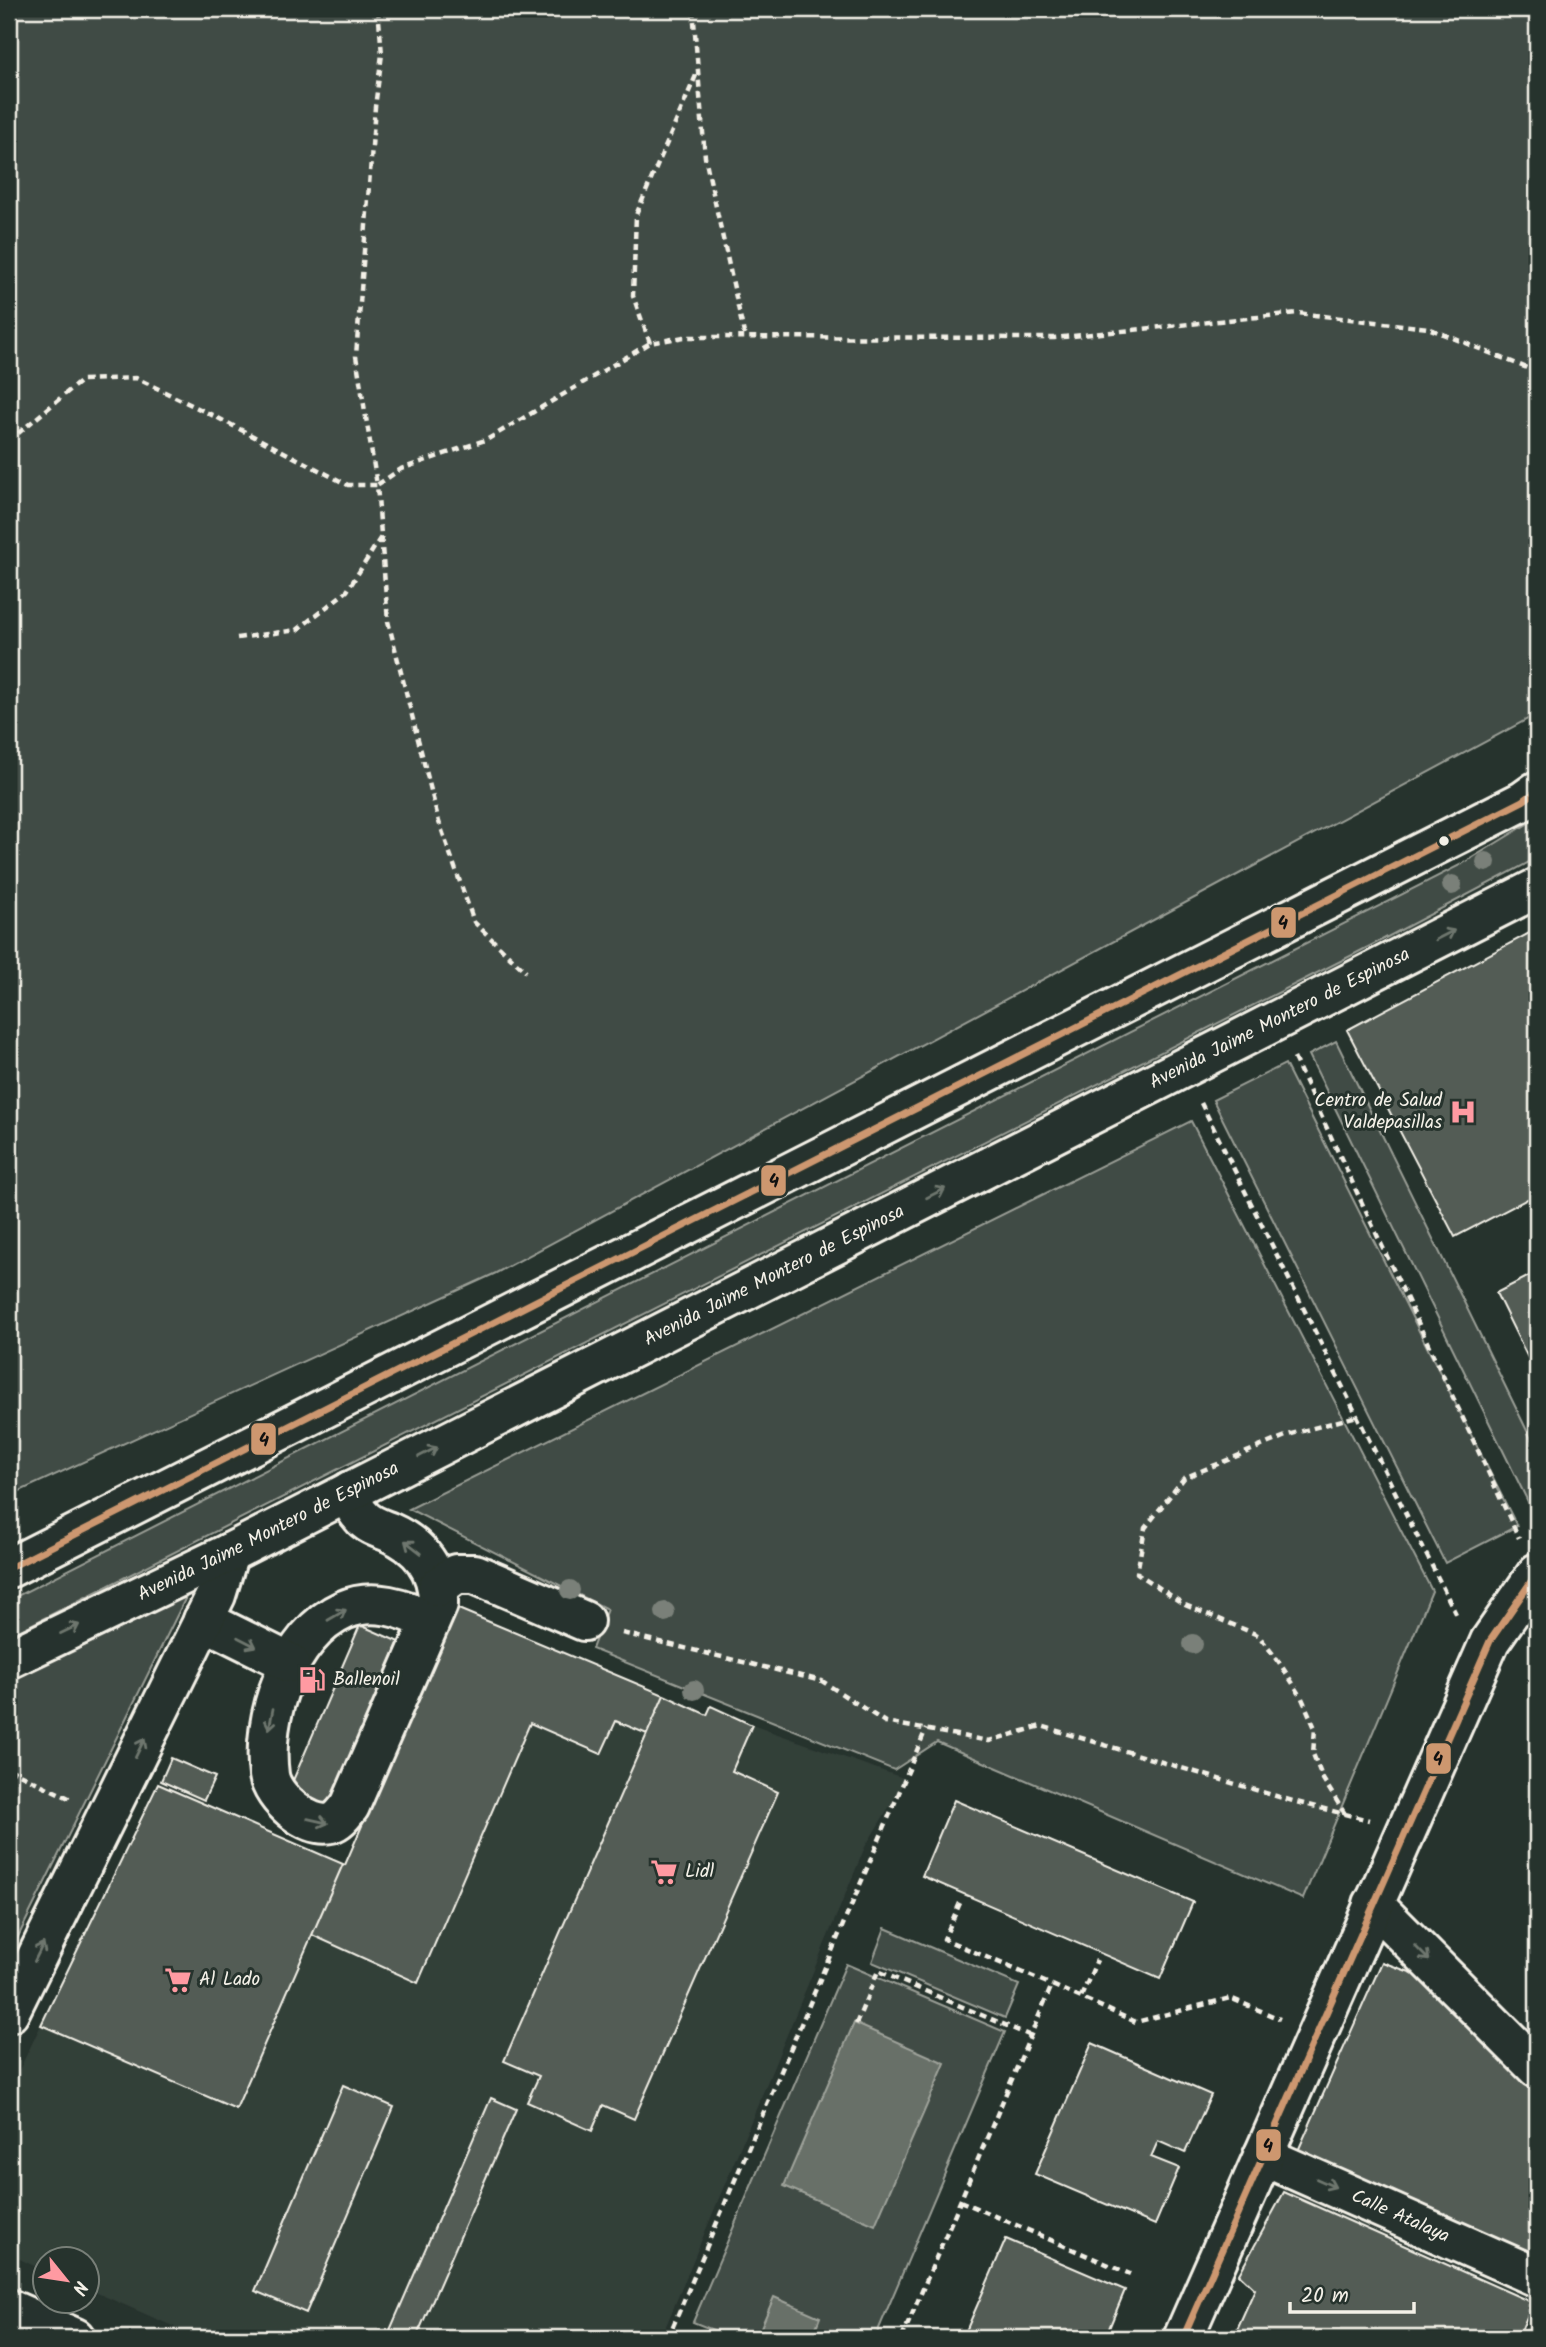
<svg xmlns="http://www.w3.org/2000/svg" width="1546" height="2347" font-family="Kalam,sans-serif">
  <style>
    .built { fill: #333f39 }
    .green { fill: #414b45; stroke: #9a9e96; stroke-width: 2 }
    .water { fill: #676f68; stroke: #9fa39b; stroke-width: 2 }
    .building { fill: #525c55; stroke: #f4f1e8; stroke-width: 2 }
    .lines { fill: none; stroke-linecap: round; stroke-linejoin: round }
    .minor-casing { stroke: #f4f1e8; stroke-width: 44 }
    .major-casing { stroke: #f4f1e8; stroke-width: 44 }
    .path { stroke: #f4f1e8; stroke-width: 4.5; stroke-dasharray: 7 5; stroke-linecap: butt }
    .minor { stroke: #26332d; stroke-width: 38 }
    .major { stroke: #26332d; stroke-width: 38 }
    .bus-1-casing { stroke: #26332d; stroke-width: 12 }
    .bus-1 { stroke: #cd976f; stroke-width: 7 }
    .tree { fill: #7a8079 }
    .oneway { stroke: #6e766e }
    .bus-dot { fill: #f4f1e8; stroke: #26332d; stroke-width: 2.5 }
    .labels { text-anchor: middle; dominant-baseline: central; stroke-width: 6; stroke-linejoin: round; paint-order: stroke }
    .street-label { font-size: 19px; fill: #f4f1e8; stroke: #26332d }
    .poi-label { font-size: 19px; fill: #f4f1e8; stroke: #26332d; text-anchor: start }
    .line-badge { stroke: #26332d; stroke-width: 2.5 }
    .pale-badge-label { font-size: 19px; text-anchor: middle; font-weight: bold; fill: #111 }
  </style>
  <rect width="100%" height="100%" fill="#26332d"/>
  <filter id="ink" filterUnits="userSpaceOnUse"><feTurbulence type="fractalNoise" baseFrequency=".0143" numOctaves="2"/><feDisplacementMap in="SourceGraphic" scale="14" xChannelSelector="R" yChannelSelector="G"/><feConvolveMatrix kernelMatrix="1 2 1 2 8 2 1 2 1" color-interpolation-filters="sRGB"/></filter>
  <g filter="url(#ink)">
    <path class="built" d="M 456,1608 L 707,1715 L 711,1706 L 752,1725 L 906,1779 L 865,1847 L 661,2338 L 200,2338 L 88,2289 L 88,2260 L 46,2260 L 45,2271 L 9,2254 L 9,2091 L 158,1784 L 345,1865 Z"/>
    <path class="green" d="M 9,9 L 1537,9 L 1537,714 L 496,1273 L 9,1496 Z
      M 1537,818 L 1537,858 L 1378,942 L 9,1636 L 9,1600 L 1462,864 Z
      M 1336,1041 L 1537,1451 L 1537,1520 L 1309,1055 Z
      M 1285,1064 L 1517,1526 L 1445,1563 L 1213,1100 Z
      M 1191,1121 L 1432,1591 L 1303,1899 L 937,1742 L 894,1770 L 592,1649 L 607,1609 L 409,1509 Z
      M 192,1585 L 9,1955 L 9,1679 Z
      M 885,1928 L 1019,1985 L 1005,2018 L 872,1962 Z
      M 846,1964 L 1005,2032 L 875,2338 L 733,2338 L 693,2322 Z"/>
    <path class="water" d="M 854,2023 L 945,2063 L 875,2225 L 784,2186 Z
      M 774,2297 L 820,2317 L 812,2338 L 773,2338 L 759,2332 Z"/>
    <path class="building" d="M 1537,929 L 1537,1194 L 1455,1237 L 1347,1030 Z
      M 1533,1274 L 1537,1283 L 1537,1376 L 1496,1293 Z
      M 456,1608 L 664,1695 L 647,1734 L 616,1721 L 601,1754 L 530,1723 L 418,1983 L 312,1935 L 343,1864 L 345,1865 Z
      M 360,1625 L 399,1642 L 327,1809 L 288,1792 Z
      M 664,1695 L 707,1715 L 711,1706 L 752,1725 L 732,1771 L 778,1792 L 634,2119 L 603,2105 L 592,2131 L 527,2102 L 539,2076 L 504,2061 Z
      M 171,1758 L 215,1777 L 204,1800 L 161,1781 Z
      M 158,1784 L 343,1864 L 236,2109 L 41,2025 Z
      M 954,1800 L 1193,1902 L 1160,1979 L 922,1876 Z
      M 1382,1962 L 1421,1976 L 1537,2089 L 1537,2257 L 1297,2153 Z
      M 1092,2043 L 1211,2095 L 1185,2153 L 1158,2141 L 1151,2157 L 1179,2168 L 1155,2225 L 1035,2174 Z
      M 343,2085 L 394,2107 L 306,2313 L 255,2291 Z
      M 491,2098 L 516,2109 L 416,2338 L 391,2338 L 387,2337 Z
      M 1284,2192 L 1533,2303 L 1518,2338 L 1233,2338 L 1255,2289 L 1239,2274 Z
      M 1006,2239 L 1125,2290 L 1105,2338 L 963,2338 Z"/>
    <g class="lines">
      <defs>
        <g id="minor">
          <path d="M 350,1491 C 352,1501 354,1509 361,1516 C 368,1525 379,1528 389,1532 C 421,1546 439,1570 438,1604 L 350,1806 C 345,1812 339,1821 331,1823 C 307,1829 272,1797 269,1775 C 261,1718 288,1635 344,1610 C 373,1597 404,1608 430,1621"/>
          <path d="M 438,1587 L 456,1574 L 475,1574 L 584,1621"/>
          <path d="M 203,1620 L 290,1663"/>
          <path d="M 1373,1904 L 1537,2068"/>
          <path d="M 9,2013 L 216,1595 L 229,1553"/>
          <path id="s1" d="M 1263,2156 L 1537,2277"/>
          <path d="M 9,2309 L 75,2338"/>
          <path d="M 1183,2338 L 1490,1641 L 1537,1573"/>
        </g>
        <g id="major">
          <path d="M 9,1568 L 1523,801 L 1537,791"/>
          <path id="s2" d="M 9,1659 L 229,1553 L 1537,888"/>
        </g>
      </defs>
      <use href="#minor" class="minor-casing"/>
      <use href="#major" class="major-casing"/>
      <path class="path" d="M 378,9 L 382,54 L 375,107 L 356,356 L 377,485 L 401,469 L 488,439 L 650,343 L 684,337 L 1054,338 L 1297,313 L 1428,328 L 1537,372
        M 693,9 L 705,157 L 745,338
        M 650,343 L 633,296 L 636,215 L 697,73
        M 9,441 L 82,380 L 136,378 L 216,417 L 348,485 L 377,485 L 388,621 L 439,822 L 474,922 L 526,972
        M 237,638 L 297,630 L 347,591 L 381,537
        M 1294,1058 L 1519,1538
        M 1201,1103 L 1458,1618
        M 622,1633 L 822,1681 L 885,1722 L 989,1741 L 1041,1726 L 1296,1802 L 1369,1820
        M 9,1769 L 71,1799
        M 1345,1814 L 1323,1779 L 1313,1754 L 1315,1728 L 1301,1696 L 1277,1659 L 1258,1635 L 1185,1605 L 1137,1573 L 1145,1528 L 1184,1478 L 1288,1435 L 1357,1416
        M 960,1903 L 944,1939 L 1052,1985
        M 1081,1997 L 1097,1960
        M 856,2024 L 878,1971 L 1031,2036
        M 960,2201 L 1130,2274
        M 815,2330 L 834,2338
        M 668,2338 L 926,1729
        M 902,2338 L 1052,1985 L 1136,2022 L 1230,1998 L 1280,2019"/>
      <use href="#minor" class="minor"/>
      <use href="#major" class="major"/>
      <defs>
        <path id="bus-1" d="M 9,1568 L 1523,801 L 1537,791
          M 1183,2338 L 1490,1641 L 1537,1573"/>
      </defs>
      <use href="#bus-1" class="bus-1-casing"/>
      <use href="#bus-1" class="bus-1"/>
    </g>
    <g class="tree">
      <circle cx="1486" cy="862" r="10"/>
      <circle cx="1452" cy="885" r="10"/>
      <circle cx="570" cy="1590" r="10"/>
      <circle cx="665" cy="1612" r="10"/>
      <circle cx="1193" cy="1644" r="10"/>
      <circle cx="694" cy="1690" r="10"/>
    </g>
    <defs><path id="oneway-shaft" d="M-6 0H5M1.5-3L5.5 0L1.5 3" fill="none" stroke-width="1.6" stroke-linecap="round" stroke-linejoin="round" transform="scale(1.75)"/></defs>
    <g class="oneway">
      <use href="#oneway-shaft" transform="translate(1445 935) rotate(-27)"/>
      <use href="#oneway-shaft" transform="translate(936 1193) rotate(-27)"/>
      <use href="#oneway-shaft" transform="translate(428 1452) rotate(-27)"/>
      <use href="#oneway-shaft" transform="translate(413 1547) rotate(-142)"/>
      <use href="#oneway-shaft" transform="translate(337 1615) rotate(-30)"/>
      <use href="#oneway-shaft" transform="translate(70 1629) rotate(-26)"/>
      <use href="#oneway-shaft" transform="translate(247 1642) rotate(27)"/>
      <use href="#oneway-shaft" transform="translate(271 1719) rotate(101)"/>
      <use href="#oneway-shaft" transform="translate(140 1748) rotate(-64)"/>
      <use href="#oneway-shaft" transform="translate(318 1821) rotate(13)"/>
      <use href="#oneway-shaft" transform="translate(39 1952) rotate(-64)"/>
      <use href="#oneway-shaft" transform="translate(1422 1953) rotate(45)"/>
      <use href="#oneway-shaft" transform="translate(1326 2183) rotate(24)"/>
    </g>
  </g>
  <defs>
    <symbol id="hospital-bare" viewBox="-9 -9 18 18"><path d="M-5-5h3v3.5h4V-5h3V5h-3V1.5h-4V5h-3Z" fill="#ff9aa2" stroke="#26332d" stroke-width="2.5" paint-order="stroke"/></symbol>
    <symbol id="fuel-bare" viewBox="-9 -9 18 18"><path d="M-5.5-6h7V0h2V4h1.3V-2.5L3-4.5l.8-.8L6-3V5H2.5V1h-1V6h-7ZM-4.2-4.7v3.2H.2V-4.7Z" fill="#ff9aa2" stroke="#26332d" stroke-width="2.5" paint-order="stroke"/></symbol>
    <symbol id="supermarket-bare" viewBox="-9 -9 18 18"><path d="M-6-5.5h2.5l.6 2H6L4.5 2H-2.5L-4.4-4H-6ZM-1.5 3.2a1.3 1.3 0 1 0 .1 0ZM3 3.2a1.3 1.3 0 1 0 .1 0Z" fill="#ff9aa2" stroke="#26332d" stroke-width="2.5" paint-order="stroke"/></symbol>
  </defs>
  <g fill-rule="evenodd">
    <use href="#hospital-bare" x="1444" y="1093" width="38" height="38"/>
    <use href="#fuel-bare" x="293" y="1661" width="38" height="38"/>
    <use href="#supermarket-bare" x="645" y="1853" width="38" height="38"/>
    <use href="#supermarket-bare" x="159" y="1961" width="38" height="38"/>
  </g>
  <circle class="bus-dot" cx="1444" cy="841" r="6"/>
  <g class="labels">
    <g class="street-label">
      <text stroke="none"><textPath href="#s2" startOffset="1423">Avenida Jaime Montero de Espinosa</textPath></text>
      <text stroke="none"><textPath href="#s2" startOffset="856">Avenida Jaime Montero de Espinosa</textPath></text>
      <text stroke="none"><textPath href="#s2" startOffset="289">Avenida Jaime Montero de Espinosa</textPath></text>
      <text stroke="none"><textPath href="#s1" startOffset="150">Calle Atalaya</textPath></text>
    </g>
    <g class="poi-label">
      <text x="1442" y="1101" text-anchor="end">Centro de Salud<tspan x="1442" dy="22">Valdepasillas</tspan></text>
      <text x="333" y="1680">Ballenoil</text>
      <text x="685" y="1872">Lidl</text>
      <text x="199" y="1980">Al Lado</text>
    </g>
  </g>
  <g class="line-badge">
    <rect x="1270" y="906" width="27" height="33" rx="7" fill="#cd976f"/>
    <rect x="760" y="1164" width="27" height="33" rx="7" fill="#cd976f"/>
    <rect x="250" y="1422" width="27" height="34" rx="7" fill="#cd976f"/>
    <rect x="1425" y="1742" width="27" height="33" rx="7" fill="#cd976f"/>
    <rect x="1255" y="2128" width="27" height="34" rx="7" fill="#cd976f"/>
  </g>
  <g class="pale-badge-label">
    <text x="1283" y="929">4</text>
    <text x="774" y="1187">4</text>
    <text x="264" y="1446">4</text>
    <text x="1438" y="1765">4</text>
    <text x="1268" y="2152">4</text>
  </g>
  <rect width="1546" height="2347" fill="none" stroke="#26332d" stroke-width="35"/>
  <rect x="18" y="18" width="1511" height="2312" fill="none" stroke="#f4f1e8" stroke-width="2.5" filter="url(#ink)"/>
  <g transform="translate(66 2280) rotate(120)"><circle r="33" fill="#26332d" stroke="#787f78" stroke-width="2"/>
  <path d="M0-5L12 26L0 18L-12 26Z" fill="#ff9aa2"/>
  <text y="-10" font-size="19" font-weight="bold" text-anchor="middle" fill="#f4f1e8">N</text>
  </g>
  <path d="M1290 2302v10h124v-10" fill="none" stroke="#f4f1e8" stroke-width="3.5"/>
  <text x="1301" y="2302" font-size="21" fill="#f4f1e8" stroke="#26332d" stroke-width="5" paint-order="stroke">20 m</text>
</svg>
